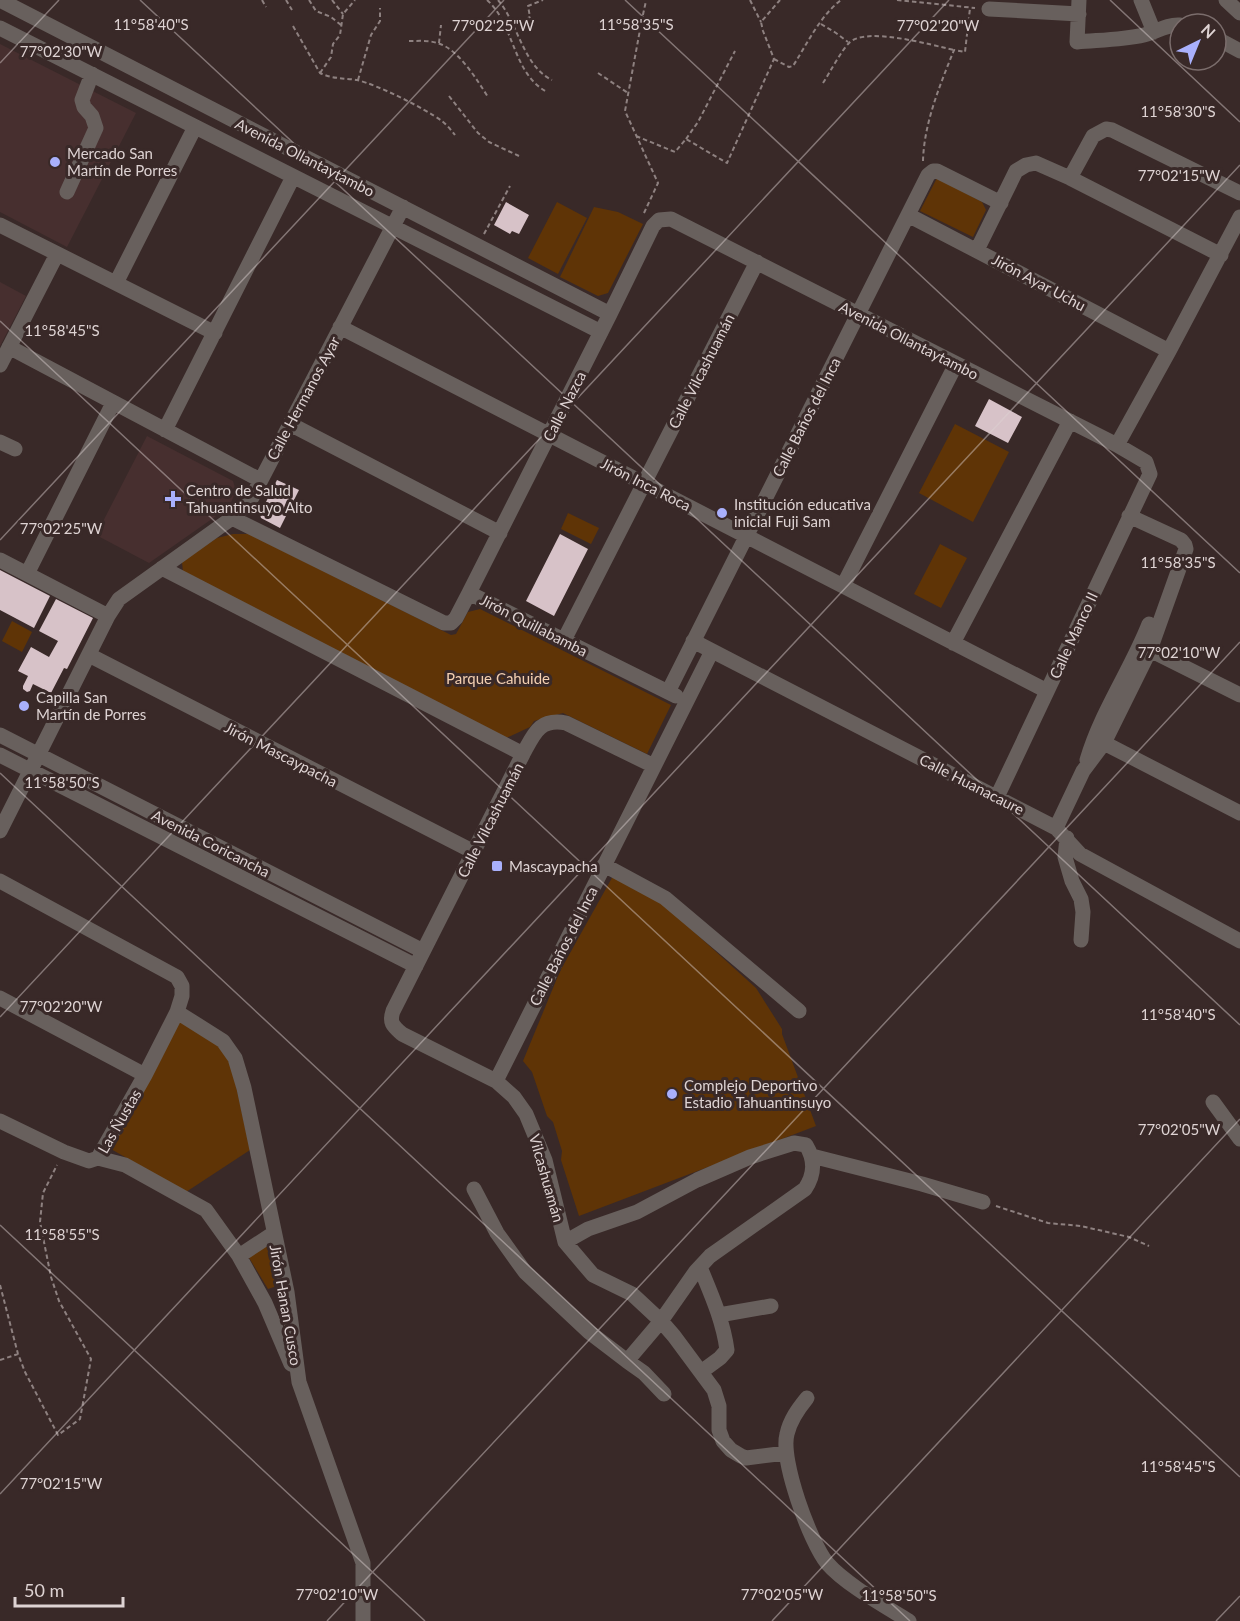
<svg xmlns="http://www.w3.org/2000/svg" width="1240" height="1621" font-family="Lato,sans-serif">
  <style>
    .built { fill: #472f2f }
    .green { fill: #5f3406 }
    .building { fill: #d7c2c8 }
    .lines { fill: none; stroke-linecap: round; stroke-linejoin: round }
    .path { stroke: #8e8180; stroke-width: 2; stroke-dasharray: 4.5 3; stroke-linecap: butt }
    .minor { stroke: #68605d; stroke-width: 15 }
    .ticks { fill: none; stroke: #ded3d3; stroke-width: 1.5; stroke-opacity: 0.45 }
    .poi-dot { fill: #a9b0fc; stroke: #392928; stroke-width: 2 }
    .labels { text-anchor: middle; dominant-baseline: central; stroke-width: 6; stroke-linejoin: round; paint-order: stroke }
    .poi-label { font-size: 15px; fill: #ded3d3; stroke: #392928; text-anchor: start }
    .street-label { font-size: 15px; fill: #ded3d3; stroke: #392928 }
    .park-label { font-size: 15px; fill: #f3cfb1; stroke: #392928 }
    .ticks-label { font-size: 15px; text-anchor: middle; fill: #ded3d3; stroke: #392928; stroke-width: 6; stroke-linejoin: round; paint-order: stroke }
  </style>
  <rect width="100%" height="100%" fill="#392928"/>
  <path class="built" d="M 0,44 L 136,113 L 67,247 L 0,212 Z
    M 0,282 L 26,296 L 0,346 Z
    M 147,436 L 233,481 L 236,491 L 229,507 L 149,563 L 96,535 Z"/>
  <path class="green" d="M 937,178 L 982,202 L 986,210 L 973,237 L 920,211 Z
    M 557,202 L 587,218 L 558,274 L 528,258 Z
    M 594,207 L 618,212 L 643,224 L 608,293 L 598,296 L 560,277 Z
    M 955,424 L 1009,452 L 973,522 L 919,493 Z
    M 568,513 L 599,528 L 591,544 L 561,529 Z
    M 233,534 L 249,534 L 451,635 L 456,634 L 468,612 L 480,609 L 671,705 L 647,754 L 563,713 L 534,721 L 530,727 L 502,740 L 183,572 L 182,562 L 185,559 L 217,538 Z
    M 940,544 L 967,558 L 941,608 L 914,594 Z
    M 12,621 L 32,632 L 22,652 L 2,641 Z
    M 613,876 L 661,902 L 756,988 L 782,1029 L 782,1034 L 816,1126 L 579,1216 L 561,1160 L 562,1151 L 553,1122 L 547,1116 L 532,1072 L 523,1061 L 560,971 Z
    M 179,1019 L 223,1048 L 230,1058 L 250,1150 L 186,1192 L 111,1149 Z
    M 268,1245 L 275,1285 L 274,1287 L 268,1289 L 248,1256 Z"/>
  <path class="building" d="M 506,202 L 529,215 L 519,234 L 512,231 L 510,234 L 494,225 Z
    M 989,399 L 1022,417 L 1008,443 L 975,426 Z
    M 277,480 L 299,490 L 280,528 L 261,518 L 260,514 Z
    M 560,534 L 588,549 L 554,616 L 526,601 Z
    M 0,570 L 50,596 L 34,628 L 0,610 Z
    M 56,599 L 93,618 L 67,669 L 64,668 L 51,693 L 33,684 L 30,691 L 27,692 L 23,689 L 23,686 L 28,676 L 18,671 L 31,647 L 49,657 L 58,641 L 39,631 Z"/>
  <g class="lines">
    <path class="path" d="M 262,0 L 266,7
      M 286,0 L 292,10
      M 309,0 L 316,11 L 331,17 L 341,25
      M 332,0 L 343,14
      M 487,0 C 515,25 512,73 547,92
      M 498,0 C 518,23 523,66 552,80
      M 750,0 L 761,22
      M 897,0 L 975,8
      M 821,24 L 836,33 L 848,42
      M 293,26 L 320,73 C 332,79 344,78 357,80 C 378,85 424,108 442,121 C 447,125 451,130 455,135
      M 506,29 L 530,17 L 528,6 L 543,0
      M 409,41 C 418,41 428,40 437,43 C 458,48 477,80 488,97
      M 439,43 L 441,25
      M 774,59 L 789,67 L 793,66 C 807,44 820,16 841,0
      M 320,73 L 331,57 L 333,44 L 340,35 L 343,14 L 355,0
      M 598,73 L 628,93
      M 358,80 L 371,35 L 380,21 L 380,8
      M 823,83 C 829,74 841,51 849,43 C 866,26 931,45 954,50
      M 449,96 L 478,133 L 489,142 L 519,156
      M 636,136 L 675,152 L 686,139 L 727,163 L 774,59 L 763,31 L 761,22 L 780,0
      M 686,139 L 698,122 L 735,51
      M 923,161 C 924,123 940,85 954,50 L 965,52 L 970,8
      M 644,213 L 658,183 L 625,111 L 642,19 L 646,1
      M 484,234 L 510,186
      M 996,1206 L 1048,1223 L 1081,1226 L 1129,1237 L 1149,1246
      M 0,1285 L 18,1354 L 25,1372 L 58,1435 L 80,1419 L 91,1359 L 59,1301 L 51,1277 L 40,1222 L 43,1193 L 57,1165
      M 0,1360 L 18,1354"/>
    <path class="minor" d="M 0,0 L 610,314
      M 1079,0 L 1077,42 C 1099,40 1122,40 1144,35 C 1156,32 1167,24 1180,25
      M 1141,0 L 1154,32
      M 1226,0 L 1240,13
      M 989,9 L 1079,14
      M 0,28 L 601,332
      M 1216,38 L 1240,51
      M 1070,178 L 1093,136 L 1106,129 L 1112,130 L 1240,193
      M 67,192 L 96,128 L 92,116 L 84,107 L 82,100 L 92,74
      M 908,215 L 1169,351
      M 0,225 L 215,333
      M 977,250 L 1016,171 L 1026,165 L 1036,163 L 1070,178 L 1221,255
      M 116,283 L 195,127
      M 340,327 L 1047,691
      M 9,347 L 260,480
      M 0,365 L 57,254
      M 290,424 L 500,533
      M 165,430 L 293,177
      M 0,442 L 15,449
      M 1117,445 L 1169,351 L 1240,217
      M 232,518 L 444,623 L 451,623 L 456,618 L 469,593 L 610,314 L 653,226 L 659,220 L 671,219 L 1117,445 L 1146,462 L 1150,474 L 997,797
      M 0,560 L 108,616
      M 162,568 L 523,754
      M 27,574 L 113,403
      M 843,586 L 956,364
      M 469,593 L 676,696
      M 564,640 L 757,262
      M 693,641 L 1056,828 L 1080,854 L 1240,941
      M 953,643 L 1070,421
      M 1150,650 L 1240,695
      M 89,655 L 474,852
      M 668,692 L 928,175 L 933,171 L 937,171 L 1001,203
      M 0,735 L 423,951
      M 1104,743 L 1240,813
      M 0,755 L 416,966
      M 1087,760 C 1101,712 1131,670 1149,624
      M 654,766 L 566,723 C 539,718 534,734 523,754 L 393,1011 C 389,1023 393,1026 402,1034 L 496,1081 L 514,1097 L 526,1114 L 545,1160 L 565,1242 L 593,1275 L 632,1294 L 661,1321 L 674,1336 L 714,1390 L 719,1406 L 719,1430 L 723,1441 L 731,1450 L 741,1456 L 746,1458 L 786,1453
      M 1056,828 L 1083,771 L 1104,743 L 1150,650 L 1186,549 L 1185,545 L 1181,540 L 1129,516
      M 0,831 L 108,616 L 119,599 L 232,518 L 249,503 L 403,207
      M 1067,838 L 1065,857 L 1072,881 L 1081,899 L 1083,912 L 1081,940
      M 604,865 L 665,898 L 799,1011
      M 0,881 L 177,977 L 182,986 L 182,996 L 177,1012 L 145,1075 L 98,1158 L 89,1161 L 64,1152 L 0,1121
      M 0,998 L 145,1075
      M 177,1012 L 223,1041 L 235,1058 L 244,1088 L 287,1292 L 299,1382 L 363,1563 L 363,1621
      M 496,1081 L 712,651
      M 1213,1102 L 1240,1139
      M 812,1156 L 922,1184 L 983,1202
      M 98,1158 L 125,1165 L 206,1210 L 239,1256 L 265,1303 L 291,1364
      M 474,1189 L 497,1233 L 525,1272 L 589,1332 L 627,1361 L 661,1321 L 696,1271 L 710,1256 L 805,1189 C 815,1174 815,1160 806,1145 L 794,1143 L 750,1157 L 697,1180 L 637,1212 L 588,1229 L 565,1242
      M 239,1256 L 274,1233
      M 700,1267 C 711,1294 723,1320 727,1350 L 720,1358 L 701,1372
      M 719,1315 L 771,1306
      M 627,1361 L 644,1373 L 664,1394
      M 807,1398 C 798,1409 790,1420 787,1434 C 780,1460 810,1542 827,1563 C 845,1584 885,1606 909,1621"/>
  </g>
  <path class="ticks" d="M 140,0 L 1240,1025M 625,0 L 1240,573M 1110,0 L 1240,122M 0,63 L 59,0M 0,321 L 1240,1477M 0,540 L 504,0M 0,773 L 910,1621M 0,1017 L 949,0M 0,1225 L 425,1621M 0,1494 L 1240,165M 327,1621 L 1240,642M 772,1621 L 1240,1119M 1216,1621 L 1240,1596"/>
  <g class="poi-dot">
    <circle cx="55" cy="162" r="6"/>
    <path d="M170 490h6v6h6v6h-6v6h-6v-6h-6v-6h6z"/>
    <circle cx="722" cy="513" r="6"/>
    <circle cx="24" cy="706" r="6"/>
    <rect x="491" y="860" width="12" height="12" rx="3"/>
    <circle cx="672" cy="1094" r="6"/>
  </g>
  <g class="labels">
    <g class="poi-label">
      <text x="67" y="153">Mercado San<tspan x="67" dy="17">Martín de Porres</tspan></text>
      <text x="186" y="490">Centro de Salud<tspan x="186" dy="17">Tahuantinsuyo Alto</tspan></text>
      <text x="734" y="504">Institución educativa<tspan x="734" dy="17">inicial Fuji Sam</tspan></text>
      <text x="36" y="697">Capilla San<tspan x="36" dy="17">Martín de Porres</tspan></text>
      <text x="509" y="866">Mascaypacha</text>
      <text x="684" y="1085">Complejo Deportivo<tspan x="684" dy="17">Estadio Tahuantinsuyo</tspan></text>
    </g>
    <g class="street-label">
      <text transform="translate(305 157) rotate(27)">Avenida Ollantaytambo</text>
      <text transform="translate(1039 282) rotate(28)">Jirón Ayar Uchu</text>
      <text transform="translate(909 340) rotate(27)">Avenida Ollantaytambo</text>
      <text transform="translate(701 371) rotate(-63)">Calle Vilcashuamán</text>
      <text transform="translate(303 398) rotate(-62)">Calle Hermanos Ayar</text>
      <text transform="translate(564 406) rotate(-63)">Calle Nazca</text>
      <text transform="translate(806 417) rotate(-63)">Calle Baños del Inca</text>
      <text transform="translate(646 484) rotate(27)">Jirón Inca Roca</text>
      <text transform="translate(534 625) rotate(27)">Jirón Quillabamba</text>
      <text transform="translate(1073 635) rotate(-65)">Calle Manco II</text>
      <text transform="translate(281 754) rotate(27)">Jirón Mascaypacha</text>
      <text transform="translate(972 784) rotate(27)">Calle Huanacaure</text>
      <text transform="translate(490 820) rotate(-63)">Calle Vilcashuamán</text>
      <text transform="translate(211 843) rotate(27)">Avenida Coricancha</text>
      <text transform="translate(563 946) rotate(-63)">Calle Baños del Inca</text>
      <text transform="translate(119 1121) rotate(-60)">Las Ñustas</text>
      <text transform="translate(547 1178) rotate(74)">Vilcashuamán</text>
      <text transform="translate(286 1305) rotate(80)">Jirón Hanan Cusco</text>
    </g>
    <g class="park-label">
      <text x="498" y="678">Parque Cahuide</text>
    </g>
  </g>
  <g class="ticks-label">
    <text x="151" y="30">11°58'40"S</text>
    <text x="636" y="30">11°58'35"S</text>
    <text x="493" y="31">77°02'25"W</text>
    <text x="938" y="31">77°02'20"W</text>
    <text x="61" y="57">77°02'30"W</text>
    <text x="1178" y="117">11°58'30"S</text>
    <text x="1179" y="181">77°02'15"W</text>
    <text x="62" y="336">11°58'45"S</text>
    <text x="61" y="534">77°02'25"W</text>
    <text x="1178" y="568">11°58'35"S</text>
    <text x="1179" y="658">77°02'10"W</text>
    <text x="62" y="788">11°58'50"S</text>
    <text x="61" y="1012">77°02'20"W</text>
    <text x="1178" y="1020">11°58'40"S</text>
    <text x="1179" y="1135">77°02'05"W</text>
    <text x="62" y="1240">11°58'55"S</text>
    <text x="1178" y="1472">11°58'45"S</text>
    <text x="61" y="1489">77°02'15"W</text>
    <text x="337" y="1600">77°02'10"W</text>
    <text x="782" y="1600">77°02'05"W</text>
    <text x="899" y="1601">11°58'50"S</text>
  </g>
  <g transform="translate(1198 42) rotate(43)"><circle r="28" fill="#392928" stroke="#7b6d6c" stroke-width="1.5"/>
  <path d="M0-4.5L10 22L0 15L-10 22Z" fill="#a9b0fc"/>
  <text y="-9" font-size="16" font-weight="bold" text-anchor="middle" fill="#ded3d3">N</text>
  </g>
  <path d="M15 1597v9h108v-9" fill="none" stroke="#ded3d3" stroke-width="3"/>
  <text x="24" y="1597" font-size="18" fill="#ded3d3" stroke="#392928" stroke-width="4.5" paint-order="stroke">50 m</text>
</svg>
